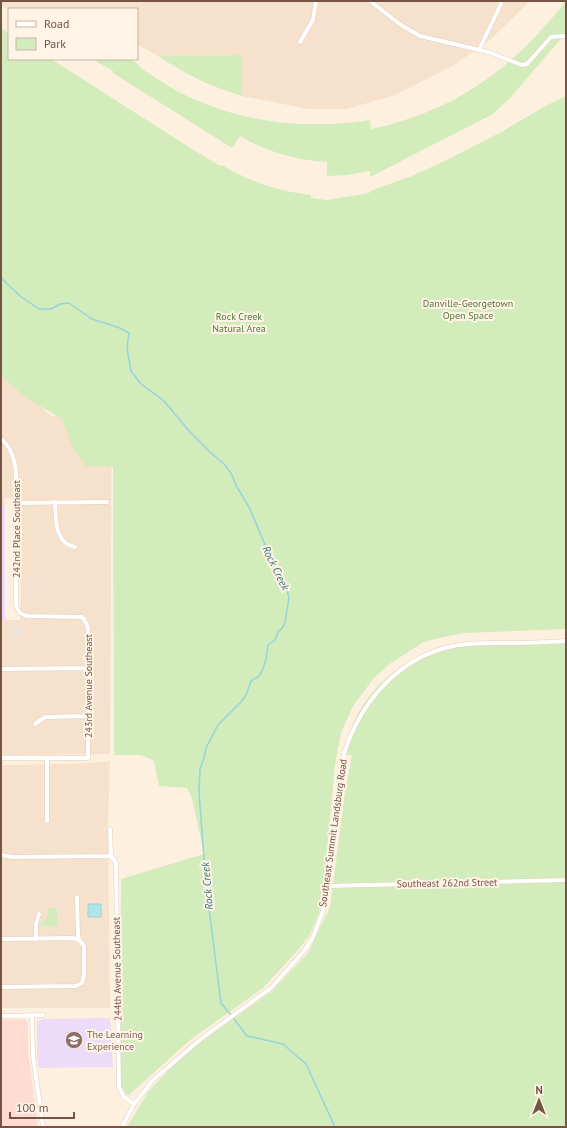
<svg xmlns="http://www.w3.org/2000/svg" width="567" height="1128" font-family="'PT Sans',sans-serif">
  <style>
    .residential { fill: #f6e1cc }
    .commercial { fill: #ffdcd1 }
    .industrial { fill: #ebe2da }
    .education { fill: #eddbfa }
    .green { fill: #d2ecbc }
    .water { fill: #b1e3e8; stroke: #97d4db }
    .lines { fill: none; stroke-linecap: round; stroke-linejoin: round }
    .stream { stroke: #97d4db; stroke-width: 1.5 }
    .minor-casing { stroke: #e4cdbc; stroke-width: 5 }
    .minor { stroke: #fff; stroke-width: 4 }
    .labels { text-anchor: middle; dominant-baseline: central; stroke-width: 4; stroke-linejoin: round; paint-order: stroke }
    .park-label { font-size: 10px; fill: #4e7639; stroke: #fff4e6 }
    .street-label { font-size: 10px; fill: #755444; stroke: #fff4e6 }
    .education-label { font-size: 10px; fill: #785e54; stroke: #fff4e6; text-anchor: start }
    .water-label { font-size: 11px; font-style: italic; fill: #37757d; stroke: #fff4e6 }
  </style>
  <rect width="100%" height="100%" fill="#fef0de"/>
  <path class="residential" d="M 1,1 L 530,1 L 490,40 L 454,65 L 395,95 L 347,109 L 308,109 L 242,96 L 241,55 L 158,56 L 137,44 L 137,9 L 9,10 L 1,5 Z
    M 1,369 L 52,417 L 112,393 L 110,754 L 1,755 L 1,620 L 20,620 L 21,586 L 20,498 L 5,498 L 5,506 L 1,506 Z
    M 110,761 L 108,825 L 110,1008 L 1,1008 L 1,765 L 75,764 Z"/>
  <path class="commercial" d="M 25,1019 L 28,1024 L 28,1052 L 38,1127 L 1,1127 L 1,1020 Z"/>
  <path class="industrial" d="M 12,627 L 22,627 L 22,637 L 12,637 Z"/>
  <path class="education" d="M 1,506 L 5,506 L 5,620 L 1,620 Z
    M 110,1018 L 113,1067 L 39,1068 L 37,1058 L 37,1023 L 38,1021 L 43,1019 Z"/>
  <path class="green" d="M 566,1 L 566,33 L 510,98 L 493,114 L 370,177 L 370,171 L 347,175 L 327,176 L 327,162 C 295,160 267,152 240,136 L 232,148 L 113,73 L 113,71 L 92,59 C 99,59 126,57 131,60 C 136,62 141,67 145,71 C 159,80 172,89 187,96 C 245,123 307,130 370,120 L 371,129 C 456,111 513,68 566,1 Z
    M 1,28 L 9,33 L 9,59 L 51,59 L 181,142 L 220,166 L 222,165 C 250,182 279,191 311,195 L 311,198 L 327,200 L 369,193 L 370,191 L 412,176 L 449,159 L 503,131 L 547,105 L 566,96 L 566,629 L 464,633 L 434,639 L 422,643 L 391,663 L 374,678 L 353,706 L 341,733 L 335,765 L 324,882 L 319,913 L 309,936 L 297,951 L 263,988 L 190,1040 L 129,1095 L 124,1094 L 120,1085 L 121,879 L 204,854 L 192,798 L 187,788 L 159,786 L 154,761 L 141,755 L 114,755 L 113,467 L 86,466 L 73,449 L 62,419 L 25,397 L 1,375 Z
    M 242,55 L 242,96 C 212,87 184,74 158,56 Z
    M 566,640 L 566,1127 L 127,1127 L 148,1092 L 183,1055 L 272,991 L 308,953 L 330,907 L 345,792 L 352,755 L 343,755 C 356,695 396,657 456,646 C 468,644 481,644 493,644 C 517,642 542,641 566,640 Z
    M 50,908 L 57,908 L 57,926 L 39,926 L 40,923 L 46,920 L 48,915 L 47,909 Z"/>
  <path class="water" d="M 88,904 L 101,904 L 101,917 L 88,917 Z"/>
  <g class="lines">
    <path class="stream" d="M 1,278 L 20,296 L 39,309 L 51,309 L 60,304 L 69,303 L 92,319 L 120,328 L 129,333 L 127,348 L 131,371 L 140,383 L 164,401 L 189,431 L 210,452 L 224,464 L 231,473 L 237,487 L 250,509 L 274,566 L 286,586 L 289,598 L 285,622 L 283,627 L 278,632 L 275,640 L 268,645 L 266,660 L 262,671 L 259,676 L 251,681 L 246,695 L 241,702 L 218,725 L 206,748 L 204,758 L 200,769 L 199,792 L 206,885 L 221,1003 L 231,1015
      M 234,1019 L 247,1036 L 283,1044 L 306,1064 L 335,1127"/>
    <defs>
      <path id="minor" d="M 370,1 L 401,25 L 420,36 L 488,52 L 522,65 L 527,64 L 551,37 L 562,36 L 566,37
        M 300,42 L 313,20 L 316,1
        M 479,50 L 501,4 L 501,1
        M 1,439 C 11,447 14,458 16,471 L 16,605 C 18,612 20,614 27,616 L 81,617 L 84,619 L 88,627 L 88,758 L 1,758
        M 55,502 C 56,519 54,543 75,547
        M 16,503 L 107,502
        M 1,669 L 88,668
        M 35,724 L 45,717 L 87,716
        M 47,758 L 47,821
        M 110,829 L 111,856 L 116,863 L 119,1087 L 124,1097 L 134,1104
        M 1,855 L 12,857 L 111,856
        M 327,886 L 566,880
        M 1,939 L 73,938 L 79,940
        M 36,939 L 36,924 L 39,914
        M 1,987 L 76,986 L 82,983 L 84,975 L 84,946 L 79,940 L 78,934 L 77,897
        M 32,1015 L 33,1056 L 43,1127
        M 1,1016 L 43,1015
        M 122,1127 L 134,1104 L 153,1080 L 202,1038 L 271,988 L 304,951 L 313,937 L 323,911 L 327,886 L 344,754 C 360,702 399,657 453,646 C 472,642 492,643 511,643 C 529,643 548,642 566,641"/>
    </defs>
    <use href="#minor" class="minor-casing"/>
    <use href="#minor" class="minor"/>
  </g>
  <defs>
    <symbol id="school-disc" viewBox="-11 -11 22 22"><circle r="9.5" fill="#8d6e63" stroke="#fff4e6"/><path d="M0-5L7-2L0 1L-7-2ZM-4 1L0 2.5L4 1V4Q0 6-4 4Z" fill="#fff"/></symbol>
  </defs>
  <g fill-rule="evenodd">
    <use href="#school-disc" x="64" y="1030" width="20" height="20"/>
  </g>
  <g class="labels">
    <g class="park-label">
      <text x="468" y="303">Danville-Georgetown<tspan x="468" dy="12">Open Space</tspan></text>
      <text x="239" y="316">Rock Creek<tspan x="239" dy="12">Natural Area</tspan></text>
    </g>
    <g class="street-label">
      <text transform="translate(16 529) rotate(-90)">242nd Place Southeast</text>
      <text transform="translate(88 686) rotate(-90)">243rd Avenue Southeast</text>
      <text transform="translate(333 833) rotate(-82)">Southeast Summit Landsburg Road</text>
      <text transform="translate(447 883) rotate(-1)">Southeast 262nd Street</text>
      <text transform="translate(117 969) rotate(-91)">244th Avenue Southeast</text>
    </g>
    <g class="education-label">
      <text x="87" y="1034">The Learning<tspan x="87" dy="12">Experience</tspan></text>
    </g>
    <g class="water-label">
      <text transform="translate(276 568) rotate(64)">Rock Creek</text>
      <text transform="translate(207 886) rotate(-95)">Rock Creek</text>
    </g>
  </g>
  <rect width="567" height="1128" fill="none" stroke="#755444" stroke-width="4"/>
  <rect x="8" y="8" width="130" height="52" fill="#fff4e6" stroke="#c8b4a5"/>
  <rect x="16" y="21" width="20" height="6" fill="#ffffff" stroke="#c8b4a5"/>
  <text x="44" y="28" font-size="12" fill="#755444">Road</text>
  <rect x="16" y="38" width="20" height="12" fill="#d2ecbc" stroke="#c8b4a5"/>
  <text x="44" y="48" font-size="12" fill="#755444">Park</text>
  <g transform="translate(539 1100)" stroke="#fff4e6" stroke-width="3" paint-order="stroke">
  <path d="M0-3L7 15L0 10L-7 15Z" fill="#755444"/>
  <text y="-6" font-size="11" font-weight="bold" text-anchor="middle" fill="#755444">N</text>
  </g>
  <path d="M10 1112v6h64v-6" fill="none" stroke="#755444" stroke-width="2"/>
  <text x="16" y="1112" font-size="12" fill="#755444" stroke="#fff4e6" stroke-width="3" paint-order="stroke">100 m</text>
</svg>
